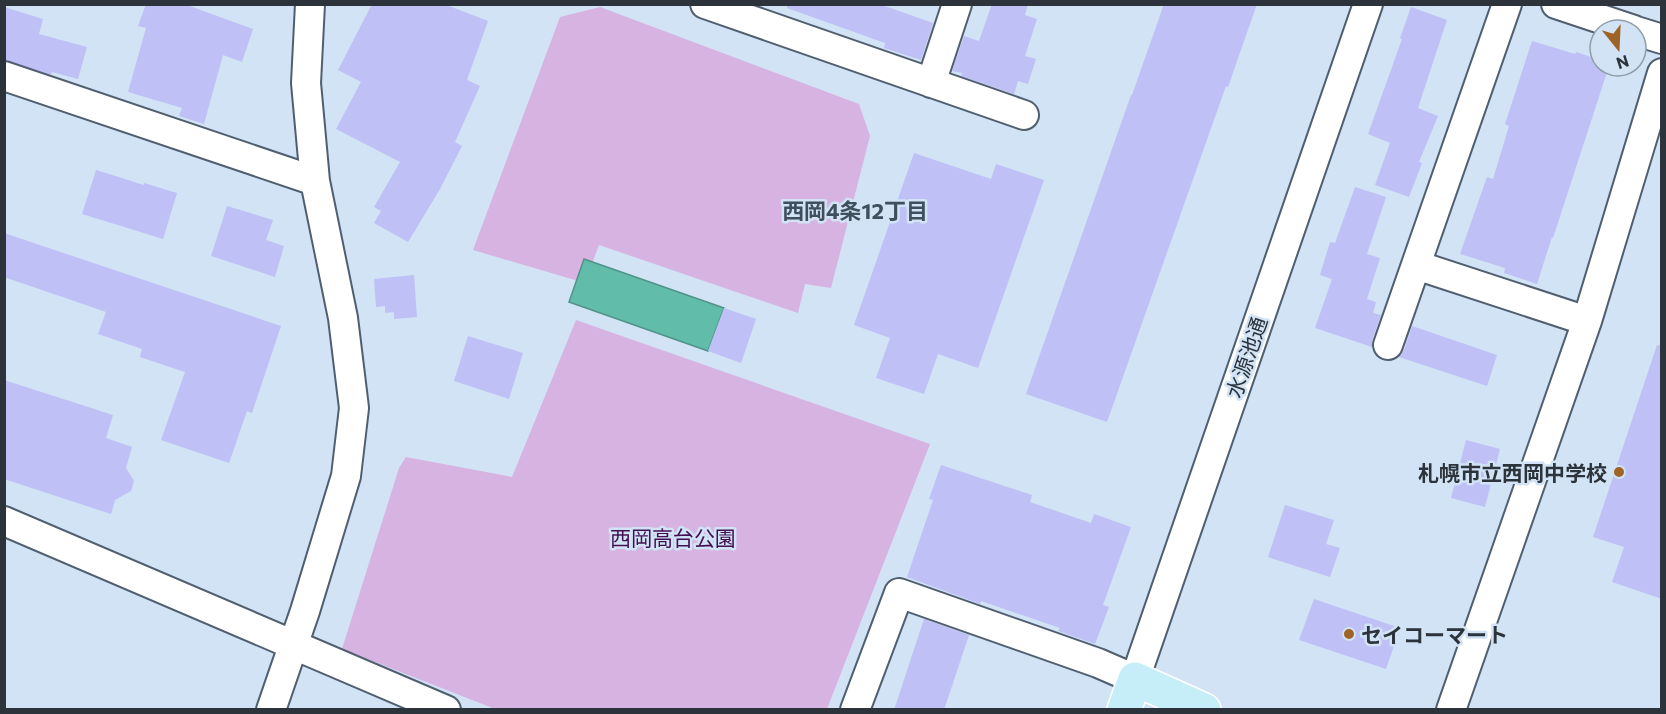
<svg xmlns="http://www.w3.org/2000/svg" width="1666" height="714" font-family="Commissioner,'Noto Sans JP',sans-serif">
  <style>
    .green { fill: #d7b3e2 }
    .water { fill: #61bcaa; stroke: #519388; stroke-width: 1.5 }
    .building { fill: #bfc0f5 }
    .lines { fill: none; stroke-linecap: round; stroke-linejoin: round }
    .minor-casing { stroke: #505f6f; stroke-width: 32 }
    .major-casing { stroke: #fff; stroke-width: 36 }
    .minor { stroke: #fff; stroke-width: 28 }
    .major { stroke: #c6eef8; stroke-width: 33 }
    .poi-dot { fill: #9f6325; stroke: #d1e3f5; stroke-width: 2 }
    .labels { text-anchor: middle; dominant-baseline: central; stroke-width: 5; stroke-linejoin: round; paint-order: stroke }
    .street-label { font-size: 21px; fill: #2c333a; stroke: #d1e3f5 }
    .poi-label { font-size: 21px; font-weight: bold; fill: #2c333a; stroke: #d1e3f5; text-anchor: end }
    .park-label { font-size: 21px; fill: #440e52; stroke: #d1e3f5 }
    .neighbourhood-label { font-size: 22px; font-weight: bold; fill: #404f5e; stroke: #d1e3f5 }
  </style>
  <rect width="100%" height="100%" fill="#d1e3f5"/>
  <path class="green" d="M 600,7 L 859,104 L 870,136 L 831,288 L 805,284 L 798,313 L 599,245 L 585,283 L 473,250 L 560,17 Z
    M 576,320 L 930,444 L 827,709 L 495,709 L 342,649 L 399,468 L 406,457 L 512,477 Z"/>
  <path class="water" d="M 584,259 L 724,308 L 708,351 L 569,302 Z"/>
  <path class="building" d="M 146,4 L 184,4 L 253,29 L 242,62 L 223,55 L 204,124 L 179,116 L 182,108 L 128,92 L 146,28 L 138,26 Z
    M 372,4 L 444,4 L 488,21 L 467,80 L 480,86 L 455,142 L 462,146 L 440,189 L 408,242 L 374,223 L 381,211 L 374,207 L 400,162 L 336,129 L 361,82 L 338,70 Z
    M 787,4 L 879,4 L 933,23 L 921,60 L 884,48 L 885,43 L 787,8 Z
    M 992,4 L 1028,4 L 1025,15 L 1037,19 L 1025,56 L 1036,59 L 1028,84 L 1018,81 L 1014,94 L 961,76 L 962,73 L 952,71 L 964,36 L 979,41 Z
    M 1164,4 L 1257,4 L 1228,87 L 1226,86 L 1107,422 L 1026,394 L 1131,95 L 1132,95 Z
    M 4,7 L 43,19 L 39,34 L 87,47 L 78,79 L 52,72 L 51,75 L 4,60 Z
    M 1411,7 L 1447,20 L 1418,108 L 1438,116 L 1419,162 L 1422,163 L 1409,197 L 1375,185 L 1390,143 L 1368,134 L 1402,39 L 1400,38 Z
    M 1532,41 L 1575,54 L 1576,52 L 1600,60 L 1600,66 L 1609,66 L 1553,238 L 1552,237 L 1537,284 L 1504,273 L 1505,268 L 1460,254 L 1487,177 L 1493,179 L 1509,126 L 1505,124 Z
    M 914,153 L 991,179 L 996,164 L 1044,180 L 978,368 L 938,354 L 924,394 L 876,378 L 890,338 L 854,325 Z
    M 96,170 L 144,185 L 144,183 L 177,193 L 163,239 L 82,214 Z
    M 1355,187 L 1386,197 L 1367,254 L 1380,258 L 1367,299 L 1376,302 L 1373,313 L 1381,315 L 1372,340 L 1372,347 L 1315,328 L 1332,279 L 1320,275 L 1330,242 L 1335,243 Z
    M 227,206 L 273,220 L 266,240 L 284,246 L 275,277 L 211,256 Z
    M 4,233 L 281,326 L 252,413 L 247,411 L 229,463 L 161,440 L 185,372 L 140,357 L 142,349 L 98,334 L 106,312 L 4,277 Z
    M 414,275 L 417,317 L 394,319 L 394,312 L 385,313 L 385,306 L 376,307 L 374,279 Z
    M 724,308 L 756,319 L 741,363 L 708,351 Z
    M 1412,326 L 1497,355 L 1487,386 L 1399,357 L 1404,350 Z
    M 468,336 L 523,353 L 509,399 L 454,381 Z
    M 1657,345 L 1662,346 L 1662,599 L 1612,582 L 1624,547 L 1593,537 Z
    M 4,380 L 113,415 L 106,438 L 132,447 L 126,468 L 134,481 L 131,491 L 115,500 L 111,514 L 4,479 Z
    M 1466,440 L 1500,449 L 1485,507 L 1451,498 Z
    M 941,465 L 1032,495 L 1030,502 L 1091,523 L 1094,514 L 1131,527 L 1103,605 L 1109,607 L 1095,644 L 1058,631 L 1060,628 L 981,601 L 980,604 L 907,577 L 933,500 L 929,499 Z
    M 1285,505 L 1334,520 L 1326,544 L 1340,548 L 1330,577 L 1268,557 Z
    M 1314,599 L 1400,628 L 1386,669 L 1299,640 Z
    M 924,619 L 969,635 L 944,710 L 894,710 Z"/>
  <g class="lines">
    <defs>
      <path id="minor" d="M 705,4 L 1024,115
        M 1556,4 L 1634,30
        M 1636,31 L 1662,39
        M 4,76 L 315,181
        M 931,83 L 957,4
        M 1416,265 L 1587,321
        M 1388,345 L 1507,4
        M 4,521 L 446,710
        M 271,710 L 305,611 L 346,476 L 354,408 L 343,318 L 315,181 L 306,83 L 310,4
        M 855,710 L 899,593 L 1098,663 L 1135,679 L 1368,4
        M 1451,710 L 1587,321 L 1662,73"/>
      <path id="major" d="M 1124,710 L 1135,679 L 1204,710"/>
    </defs>
    <use href="#minor" class="minor-casing"/>
    <use href="#major" class="major-casing"/>
    <use href="#minor" class="minor"/>
    <use href="#major" class="major"/>
  </g>
  <g class="poi-dot">
    <circle cx="1619" cy="472" r="6"/>
    <circle cx="1349" cy="634" r="6"/>
  </g>
  <g class="labels">
    <g class="street-label">
      <text transform="translate(1246 357) rotate(-71)">水源池通</text>
    </g>
    <g class="poi-label">
      <text x="1607" y="472">札幌市立西岡中学校</text>
      <text x="1361" y="634" text-anchor="start">セイコーマート</text>
    </g>
    <g class="park-label">
      <text x="673" y="537">西岡高台公園</text>
    </g>
    <g class="neighbourhood-label">
      <text x="855" y="210">西岡4条12丁目</text>
    </g>
  </g>
  <rect width="1666" height="714" fill="none" stroke="#2c333a" stroke-width="12"/>
  <g transform="translate(1618 48) rotate(162)"><circle r="28" fill="#d1e3f5" stroke="#8f9daa" stroke-width="1.5"/>
  <path d="M0-4.5L10 22L0 15L-10 22Z" fill="#9f6325"/>
  <text y="-9" font-size="16" font-weight="bold" text-anchor="middle" fill="#2c333a">N</text>
  </g>
</svg>
